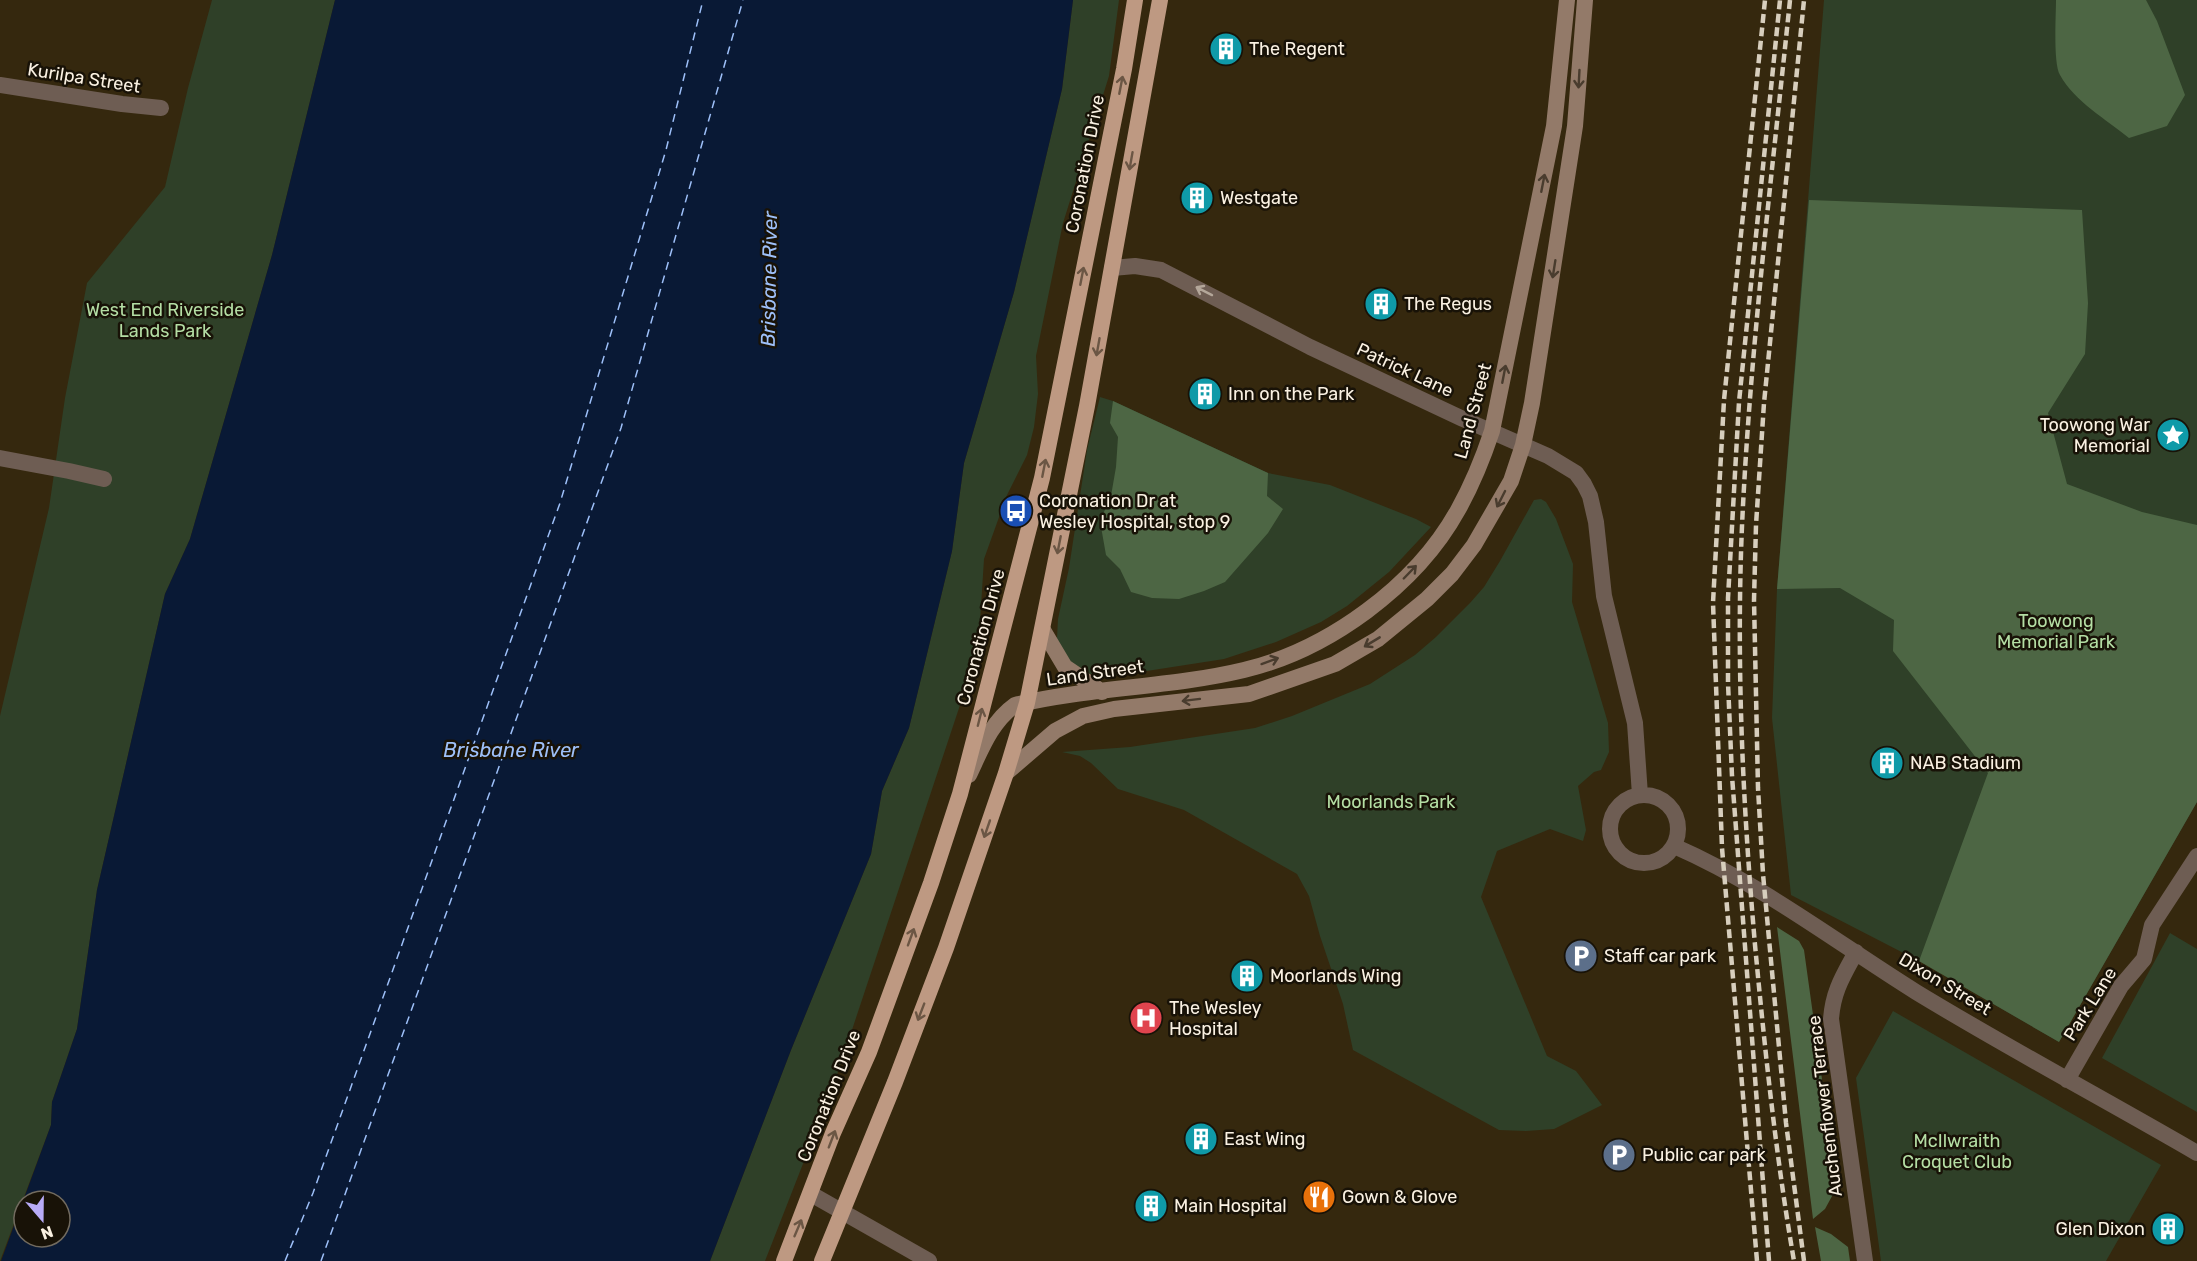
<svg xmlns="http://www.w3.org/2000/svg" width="2197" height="1261" font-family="Rubik,sans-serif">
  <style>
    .green { fill: #2f4028 }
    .forest { fill: #4d6644 }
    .water { fill: #091935; fill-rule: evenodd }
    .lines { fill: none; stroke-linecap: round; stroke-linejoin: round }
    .ferry { stroke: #9ec0f9; stroke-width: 1.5; stroke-dasharray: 8 6; stroke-linecap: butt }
    .minor { stroke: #6e5d53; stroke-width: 16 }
    .secondary { stroke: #937a69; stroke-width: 16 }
    .trunk { stroke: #be9982; stroke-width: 16 }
    .rail { stroke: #d7cebd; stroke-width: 4.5; stroke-dasharray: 9 4.5; stroke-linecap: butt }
    .oneway { stroke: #493c2e }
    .oneway2 { stroke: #6b5644 }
    .oneway3 { stroke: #b4a79a }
    .labels { text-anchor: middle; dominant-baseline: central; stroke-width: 5; stroke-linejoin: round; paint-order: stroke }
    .poi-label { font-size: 18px; fill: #faf1e2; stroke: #181207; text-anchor: start }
    .street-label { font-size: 18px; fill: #faf1e2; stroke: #181207 }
    .park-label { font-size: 18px; fill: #b4dea4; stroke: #181207 }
    .water-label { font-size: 20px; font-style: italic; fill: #9ec0f9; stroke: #181207 }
  </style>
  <rect width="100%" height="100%" fill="#35280e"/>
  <path class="green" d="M 212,0 L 335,0 L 272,255 L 190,539 L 165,594 L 97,890 L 77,1029 L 52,1102 L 51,1125 L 0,1261 L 0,716 L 49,508 L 65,398 L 87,283 L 165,187 L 188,88 Z
    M 1073,0 L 1119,0 L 1109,76 L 1063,223 L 1036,356 L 1038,394 L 1034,427 L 1027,455 L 1007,495 L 984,559 L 980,622 L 973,666 L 833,1087 L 765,1261 L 710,1261 L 791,1050 L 871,854 L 882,791 L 909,728 L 952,551 L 964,463 L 1014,292 L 1062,89 Z
    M 1824,0 L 2197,0 L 2197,802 L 2059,1042 L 1919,961 L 1791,895 L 1772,718 L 1777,589 Z
    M 1100,397 L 1113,401 L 1268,473 L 1330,485 L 1416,519 L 1431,527 L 1389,572 L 1347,606 L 1321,622 L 1276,642 L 1224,659 L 1108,677 L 1085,673 L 1069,662 L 1057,639 L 1058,619 L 1069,568 L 1087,450 Z
    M 1541,499 L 1546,502 L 1556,519 L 1573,564 L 1572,602 L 1608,723 L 1609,752 L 1601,770 L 1594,772 L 1578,786 L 1586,830 L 1583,841 L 1550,829 L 1497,851 L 1481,897 L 1547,1056 L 1576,1071 L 1602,1105 L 1554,1129 L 1526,1131 L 1499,1130 L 1353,1050 L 1343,1004 L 1320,936 L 1309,896 L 1297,874 L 1184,810 L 1118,789 L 1091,763 L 1080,756 L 1062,752 L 1130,747 L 1255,728 L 1292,716 L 1370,684 L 1415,655 L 1436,637 L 1470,603 L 1484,587 L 1500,561 L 1534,500 Z
    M 2170,933 L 2197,949 L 2197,1112 L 2102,1058 Z
    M 1893,1011 L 2161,1165 L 2106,1261 L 1881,1261 L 1856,1078 Z"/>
  <path class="forest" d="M 2056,0 L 2146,0 L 2157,21 L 2185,95 L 2167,126 L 2129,138 C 2106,119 2075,102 2060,75 C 2053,63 2056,16 2056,0 Z
    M 1809,200 L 2082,210 L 2088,303 L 2085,354 L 2048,413 L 2067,484 L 2142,512 L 2197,525 L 2197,802 L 2059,1042 L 1919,961 L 1988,773 L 1893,651 L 1894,620 L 1840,588 L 1777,589 Z
    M 1113,401 L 1268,473 L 1267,496 L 1283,509 L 1268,533 L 1225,582 L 1204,591 L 1179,599 L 1152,598 L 1131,592 L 1120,569 L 1106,555 L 1100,521 L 1111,496 L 1116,467 L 1118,437 L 1110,423 Z
    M 1777,927 L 1799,941 L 1804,950 L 1837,1187 L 1825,1209 L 1813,1219 Z
    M 1815,1227 L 1831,1234 L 1848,1247 L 1850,1261 L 1821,1261 Z"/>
  <path class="water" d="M 335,0 L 1073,0 L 1062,89 L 1014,292 L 964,463 L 952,551 L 909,728 L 882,791 L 871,854 L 791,1050 L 710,1261 L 1,1261 L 51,1125 L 52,1102 L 77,1029 L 97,890 L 165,594 L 190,539 L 272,255 ZM 24,1201 L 60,1201 L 60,1237 L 24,1237 Z"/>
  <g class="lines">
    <path class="ferry" d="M 285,1261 L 313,1193 L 560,503 L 666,150 L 703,0
      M 321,1261 L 621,428 L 743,0"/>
    <path class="minor" d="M 0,85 L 122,104 L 161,108
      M 1112,268 L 1135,266 L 1161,270 L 1310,347 L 1463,419 L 1548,456 L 1576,473 L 1584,484 L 1590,496 L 1596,522 L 1604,596 L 1635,723 L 1640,795
      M 0,458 L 69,471 L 104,479
      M1610 829a34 34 0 1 1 68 0a34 34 0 1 1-68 0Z
      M 1674,846 C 1761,884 1836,942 1916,992 C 2008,1048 2104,1099 2197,1153
      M 1856,952 C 1843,976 1833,991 1831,1019 L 1865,1261
      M 2067,1080 L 2121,986 L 2144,959 L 2152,925 L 2197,856
      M 811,1194 L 929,1261"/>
    <path class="secondary" d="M 1043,630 L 1065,667 L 1102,692
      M 1006,773 L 1055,731 L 1083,716 L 1114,709 L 1249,694 L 1335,664 L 1378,639 L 1427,599 L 1452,574 L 1474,545 L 1511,481 L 1523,445 L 1532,403 L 1575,126 L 1585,0
      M 969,775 C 981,750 991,722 1015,705 C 1090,687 1169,688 1244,670 C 1328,650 1416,586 1458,510 C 1472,485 1483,458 1492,431 L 1554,126 L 1567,0"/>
    <path class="trunk" d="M 784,1261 L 833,1133 L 869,1052 L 931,883 L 960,794 L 1042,478 L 1124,69 L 1135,0
      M 822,1261 L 895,1082 L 946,948 L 1006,773 L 1027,703 L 1087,406 L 1160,0"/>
    <path class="rail" d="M 1790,0 C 1772,175 1750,350 1742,526 C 1736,666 1743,806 1755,945 C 1765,1051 1776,1157 1794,1261
      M 1757,1261 L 1722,848 L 1713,603 L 1724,400 L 1765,0
      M 1769,1261 L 1732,776 L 1728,683 L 1728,598 L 1739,402 L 1780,0
      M 1804,1261 L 1786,1123 L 1763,874 L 1758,788 L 1754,600 L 1756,525 L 1764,403 L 1804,0"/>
  </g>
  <defs><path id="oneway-shaft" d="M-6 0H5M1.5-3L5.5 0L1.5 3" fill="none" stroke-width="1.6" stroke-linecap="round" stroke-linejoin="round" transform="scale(1.5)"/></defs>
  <g class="oneway">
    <use href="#oneway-shaft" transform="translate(1579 79) rotate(93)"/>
    <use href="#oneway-shaft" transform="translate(1543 183) rotate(-79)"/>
    <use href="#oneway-shaft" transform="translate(1554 269) rotate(99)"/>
    <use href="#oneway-shaft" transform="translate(1504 374) rotate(-79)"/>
    <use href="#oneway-shaft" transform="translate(1501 499) rotate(117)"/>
    <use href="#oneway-shaft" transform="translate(1410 572) rotate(-46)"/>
    <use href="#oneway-shaft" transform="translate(1372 642) rotate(149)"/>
    <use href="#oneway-shaft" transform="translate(1270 661) rotate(-20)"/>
    <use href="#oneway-shaft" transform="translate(1191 700) rotate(173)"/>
  </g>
  <g class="oneway2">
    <use href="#oneway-shaft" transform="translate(1121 85) rotate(-79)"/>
    <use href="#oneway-shaft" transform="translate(1131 161) rotate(100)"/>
    <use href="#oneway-shaft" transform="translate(1082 276) rotate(-79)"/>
    <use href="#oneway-shaft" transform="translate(1098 347) rotate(100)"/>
    <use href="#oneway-shaft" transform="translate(1044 468) rotate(-79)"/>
    <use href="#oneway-shaft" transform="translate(1059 545) rotate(101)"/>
    <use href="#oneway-shaft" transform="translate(980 717) rotate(-76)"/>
    <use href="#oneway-shaft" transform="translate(987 829) rotate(109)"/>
    <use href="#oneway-shaft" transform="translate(911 937) rotate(-70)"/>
    <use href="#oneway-shaft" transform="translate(921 1012) rotate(111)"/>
    <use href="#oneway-shaft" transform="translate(832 1139) rotate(-69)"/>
    <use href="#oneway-shaft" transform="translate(798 1228) rotate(-67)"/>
  </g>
  <use class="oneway3" href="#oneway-shaft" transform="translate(1204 291) rotate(-153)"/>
  <defs>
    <symbol id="building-disc" viewBox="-11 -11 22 22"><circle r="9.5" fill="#0f9aa8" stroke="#181207"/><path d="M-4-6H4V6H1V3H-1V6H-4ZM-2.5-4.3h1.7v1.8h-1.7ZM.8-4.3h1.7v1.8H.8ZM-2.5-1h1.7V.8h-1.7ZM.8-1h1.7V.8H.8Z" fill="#fff"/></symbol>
    <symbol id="sight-disc" viewBox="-11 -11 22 22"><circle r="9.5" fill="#0f9aa8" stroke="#181207"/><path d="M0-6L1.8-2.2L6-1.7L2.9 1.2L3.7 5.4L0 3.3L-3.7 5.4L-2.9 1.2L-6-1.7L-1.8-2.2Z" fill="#fff"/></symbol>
    <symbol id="bus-disc" viewBox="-11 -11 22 22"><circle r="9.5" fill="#1a4fb4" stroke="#181207"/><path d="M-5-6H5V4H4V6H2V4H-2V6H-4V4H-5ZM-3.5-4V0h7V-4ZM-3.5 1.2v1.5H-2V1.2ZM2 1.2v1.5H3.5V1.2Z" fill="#fff"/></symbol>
    <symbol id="parking-disc" viewBox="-11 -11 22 22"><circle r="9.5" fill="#5c6f8a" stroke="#181207"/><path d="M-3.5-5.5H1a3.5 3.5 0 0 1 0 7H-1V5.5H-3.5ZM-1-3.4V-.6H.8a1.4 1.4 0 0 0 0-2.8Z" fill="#fff"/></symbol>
    <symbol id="hospital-disc" viewBox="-11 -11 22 22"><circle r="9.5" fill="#e0444e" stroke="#181207"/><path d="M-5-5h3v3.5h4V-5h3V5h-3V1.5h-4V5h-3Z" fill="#fff"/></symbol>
    <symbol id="restaurant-disc" viewBox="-11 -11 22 22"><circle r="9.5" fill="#e8710a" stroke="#181207"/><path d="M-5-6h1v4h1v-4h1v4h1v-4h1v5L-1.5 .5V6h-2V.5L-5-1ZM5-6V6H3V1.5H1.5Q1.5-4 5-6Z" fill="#fff"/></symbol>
  </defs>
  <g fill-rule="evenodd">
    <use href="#building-disc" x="1207" y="30" width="38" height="38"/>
    <use href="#building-disc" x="1178" y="179" width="38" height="38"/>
    <use href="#building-disc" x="1362" y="285" width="38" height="38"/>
    <use href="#building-disc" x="1186" y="375" width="38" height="38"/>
    <use href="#sight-disc" x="2154" y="416" width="38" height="38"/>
    <use href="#bus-disc" x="997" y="492" width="38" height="38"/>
    <use href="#building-disc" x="1868" y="744" width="38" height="38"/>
    <use href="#parking-disc" x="1562" y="937" width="38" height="38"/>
    <use href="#building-disc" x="1228" y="957" width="38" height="38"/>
    <use href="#hospital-disc" x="1127" y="999" width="38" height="38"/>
    <use href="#building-disc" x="1182" y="1120" width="38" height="38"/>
    <use href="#parking-disc" x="1600" y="1136" width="38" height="38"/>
    <use href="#restaurant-disc" x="1300" y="1178" width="38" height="38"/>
    <use href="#building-disc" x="1132" y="1187" width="38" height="38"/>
    <use href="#building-disc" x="2149" y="1210" width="38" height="38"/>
  </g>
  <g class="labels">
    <g class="poi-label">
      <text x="1249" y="49">The Regent</text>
      <text x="1220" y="198">Westgate</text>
      <text x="1404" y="304">The Regus</text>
      <text x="1228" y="394">Inn on the Park</text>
      <text x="2150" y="425" text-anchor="end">Toowong War<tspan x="2150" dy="21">Memorial</tspan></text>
      <text x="1039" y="501">Coronation Dr at<tspan x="1039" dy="21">Wesley Hospital, stop 9</tspan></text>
      <text x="1910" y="763">NAB Stadium</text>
      <text x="1604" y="956">Staff car park</text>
      <text x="1270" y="976">Moorlands Wing</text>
      <text x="1169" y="1008">The Wesley<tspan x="1169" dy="21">Hospital</tspan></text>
      <text x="1224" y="1139">East Wing</text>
      <text x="1642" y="1155">Public car park</text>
      <text x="1342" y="1197">Gown &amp; Glove</text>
      <text x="1174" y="1206">Main Hospital</text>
      <text x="2145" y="1229" text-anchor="end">Glen Dixon</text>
    </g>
    <g class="street-label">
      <text transform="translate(84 78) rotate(9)">Kurilpa Street</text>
      <text transform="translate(1085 164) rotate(-79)">Coronation Drive</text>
      <text transform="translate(1405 370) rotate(25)">Patrick Lane</text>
      <text transform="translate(1473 411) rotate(-75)">Land Street</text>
      <text transform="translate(981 637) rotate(-75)">Coronation Drive</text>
      <text transform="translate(1095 673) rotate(-8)">Land Street</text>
      <text transform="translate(1945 984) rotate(31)">Dixon Street</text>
      <text transform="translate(2090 1004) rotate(-58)">Park Lane</text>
      <text transform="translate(829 1096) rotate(-68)">Coronation Drive</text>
      <text transform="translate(1825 1106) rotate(-97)">Auchenflower Terrace</text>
    </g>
    <g class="park-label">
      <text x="165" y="310">West End Riverside<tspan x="165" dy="21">Lands Park</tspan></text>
      <text x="2056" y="621">Toowong<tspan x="2056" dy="21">Memorial Park</tspan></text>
      <text x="1391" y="802">Moorlands Park</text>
      <text x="1957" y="1141">McIlwraith<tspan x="1957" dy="21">Croquet Club</tspan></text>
    </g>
    <g class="water-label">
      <text transform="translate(769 279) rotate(-89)">Brisbane River</text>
      <text x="511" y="750">Brisbane River</text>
    </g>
  </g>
  <g transform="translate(42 1219) rotate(160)"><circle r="28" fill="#181207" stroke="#726b5f" stroke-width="1.5"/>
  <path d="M0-4.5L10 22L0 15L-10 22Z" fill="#b8abf7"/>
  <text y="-9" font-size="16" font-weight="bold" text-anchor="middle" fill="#faf1e2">N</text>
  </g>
</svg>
